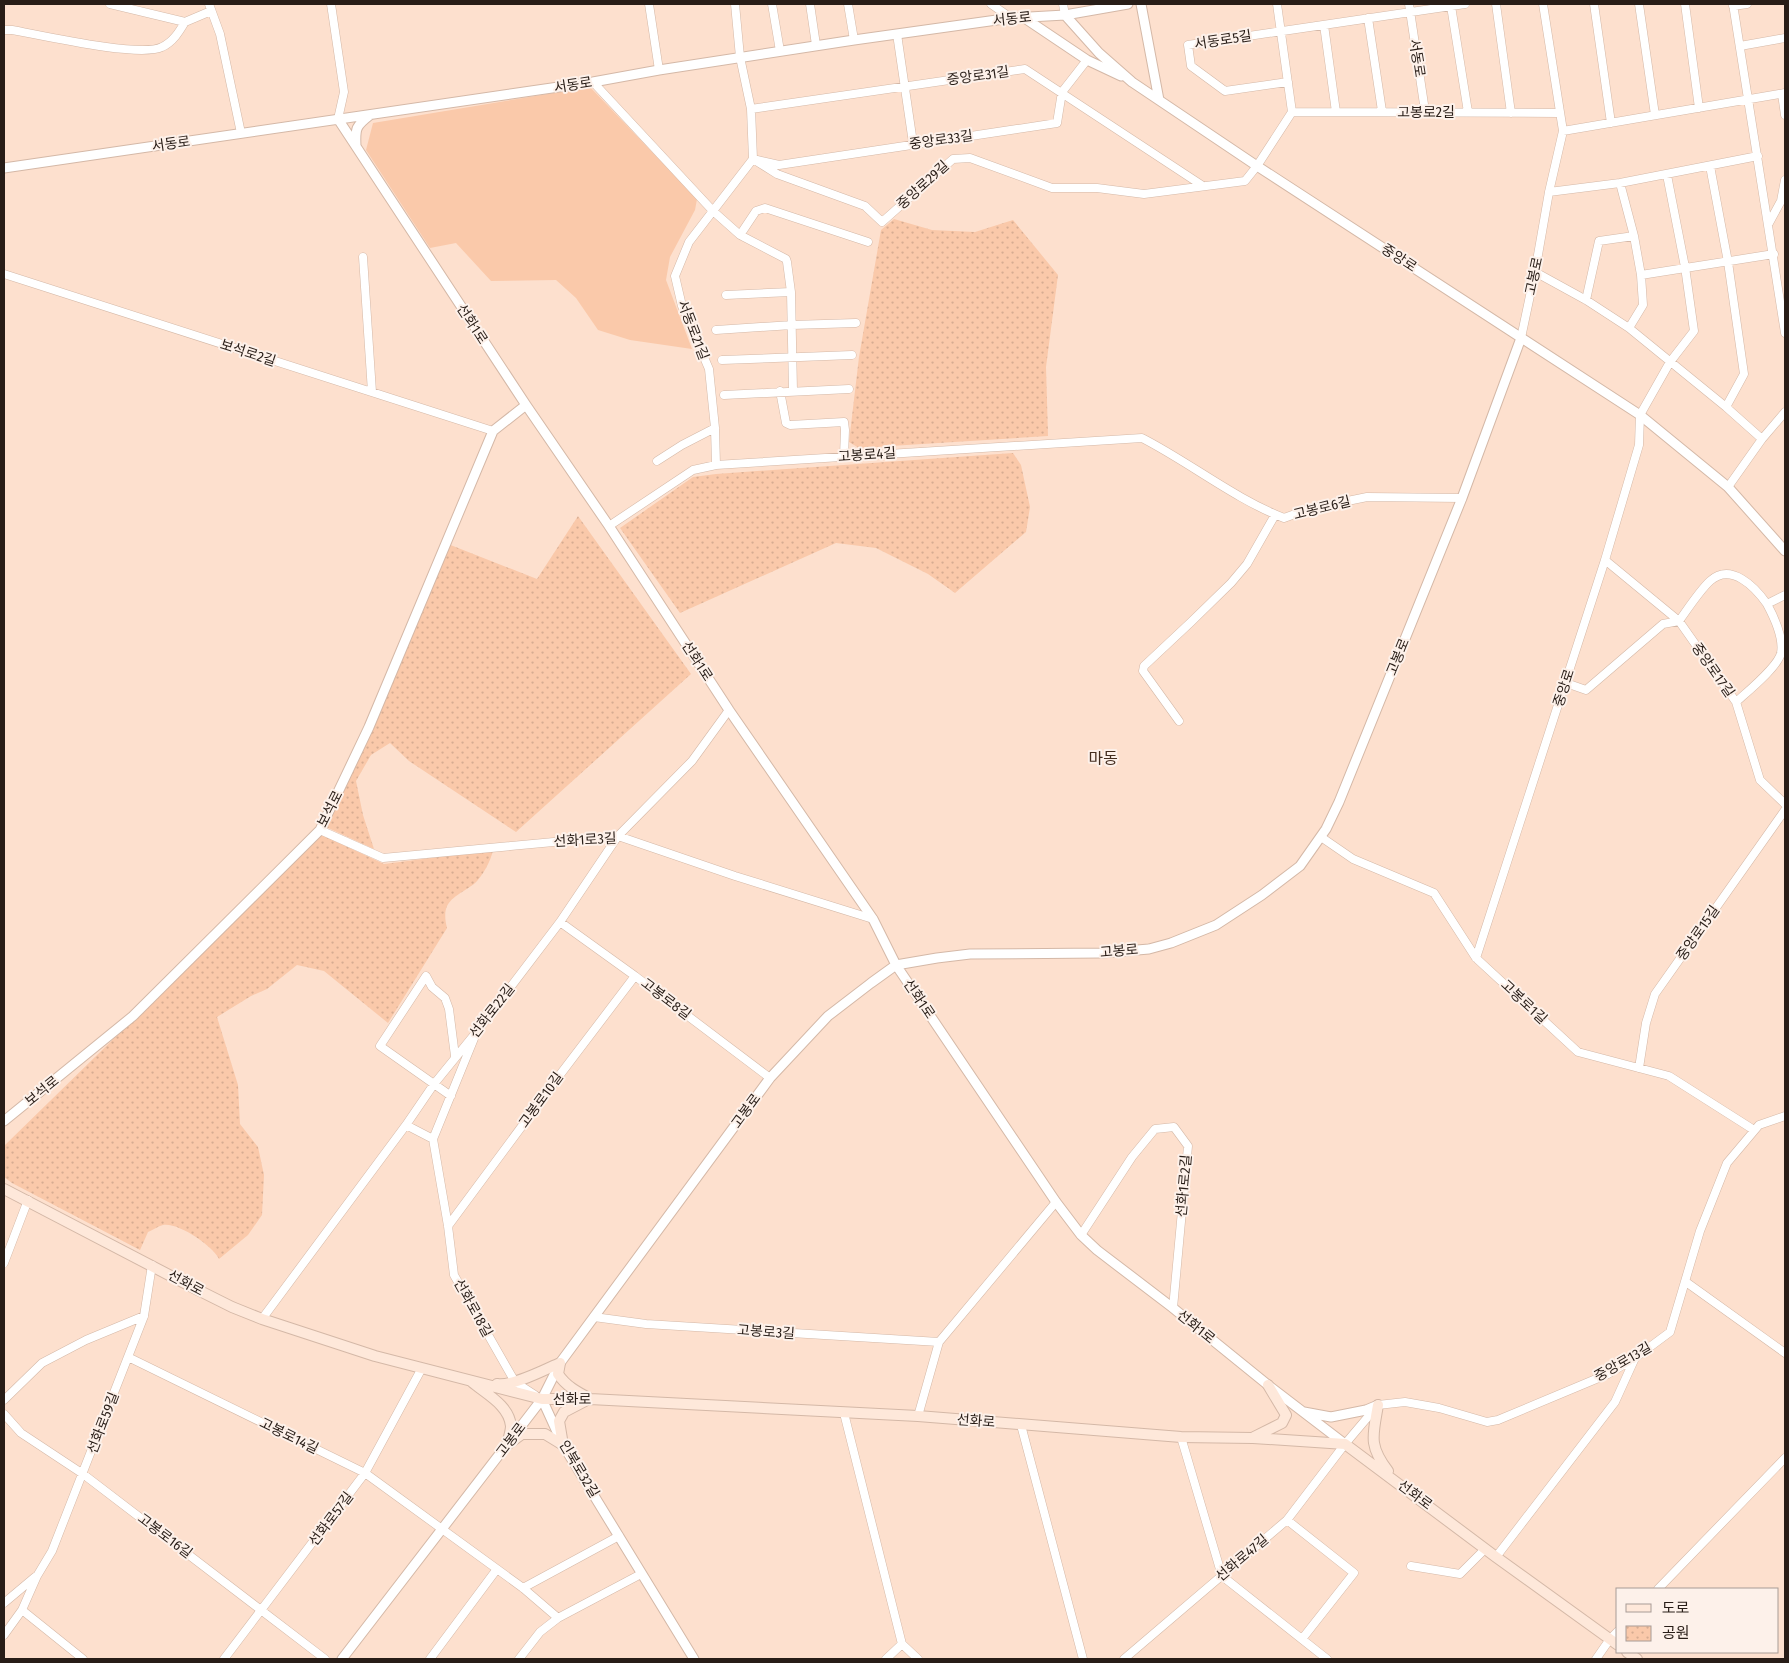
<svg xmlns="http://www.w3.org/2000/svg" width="1789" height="1663" font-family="'Fira Sans Condensed','Noto Sans KR',sans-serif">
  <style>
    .park { fill: url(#park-dots) }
    .garden { fill: #fac9aa }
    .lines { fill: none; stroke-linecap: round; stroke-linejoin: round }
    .minor-casing { stroke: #d4b8a7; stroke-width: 9 }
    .tertiary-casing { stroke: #d4b8a7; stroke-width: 11 }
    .secondary-casing { stroke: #d4b8a7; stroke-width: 12 }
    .minor { stroke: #fff; stroke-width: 8 }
    .tertiary { stroke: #fff; stroke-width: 9 }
    .secondary { stroke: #fee8da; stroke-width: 10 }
    .labels { text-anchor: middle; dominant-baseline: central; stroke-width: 4; stroke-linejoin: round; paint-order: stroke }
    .street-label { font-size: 14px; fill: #281d17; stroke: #fdf1ea }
    .quarter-label { font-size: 16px; fill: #442e20; stroke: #fdf1ea }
  </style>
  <defs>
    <pattern id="park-dots" width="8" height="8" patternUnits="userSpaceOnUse" patternTransform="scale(1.25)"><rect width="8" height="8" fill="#fac9aa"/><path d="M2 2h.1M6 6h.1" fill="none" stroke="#d6ac92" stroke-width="1.8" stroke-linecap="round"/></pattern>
  </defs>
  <rect width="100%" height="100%" fill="#fde0ce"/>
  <path class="park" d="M 894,219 L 932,230 L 975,232 L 1013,220 L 1058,275 L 1046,367 L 1048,436 L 859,448 L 849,442 L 859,357 L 881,230 Z
    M 1013,453 L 1021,465 L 1030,507 L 1026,532 L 955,593 L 928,574 L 876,548 L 836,543 L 680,613 L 620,528 L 693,477 L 716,474 Z
    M 578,516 L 691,674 L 516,832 L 409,761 L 390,743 L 371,755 L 356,781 L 363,815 L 374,849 L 326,827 L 448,544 L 537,579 Z
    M 322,835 L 384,864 L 493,850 C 491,861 482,877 474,884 C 455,898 440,900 447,928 L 388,1023 L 324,971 L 297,965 L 267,989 L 251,996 L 217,1017 L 238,1085 L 240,1124 L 258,1147 L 264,1175 L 262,1215 L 248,1235 L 219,1259 C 213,1246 178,1222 163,1225 C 158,1226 153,1230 148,1232 L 140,1250 L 12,1183 L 4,1177 L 4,1146 Z"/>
  <path class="garden" d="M 590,87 L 697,199 L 695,210 L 670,257 L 666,280 L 692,349 L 630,340 L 598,330 L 576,298 L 556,280 L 491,281 L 456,243 L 430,248 L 366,150 L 373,123 Z"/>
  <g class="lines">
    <defs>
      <path id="minor" d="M 110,4 L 185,22 L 211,11
        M 209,4 L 220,34 L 241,133
        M 331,4 L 344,92 L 338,119
        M 649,4 L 659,70
        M 735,4 L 740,57 L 751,109 L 753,159 L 777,174 L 865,206 L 882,222 L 953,159 L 970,158 L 1052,188 L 1097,188 L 1144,194 L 1245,181 L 1257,166 L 1292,112 L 1277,4
        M 772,4 L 780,51
        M 810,4 L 816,45
        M 848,4 L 854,40
        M 991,4 L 1011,18
        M 1063,4 L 1065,15
        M 1409,4 L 1425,111
        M 1496,4 L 1511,113
        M 1594,4 L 1611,123
        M 1639,4 L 1655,115
        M 1685,4 L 1699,108
        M 1733,4 L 1785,333
        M 1451,6 L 1468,112
        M 1733,6 L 1747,4
        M 1368,18 L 1382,111
        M 1324,25 L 1336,112
        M 4,30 L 12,30 C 40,35 140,58 162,47 C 173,42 179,32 185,22
        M 897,34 L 913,143
        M 1740,46 L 1785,38
        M 593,82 L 713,211 L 740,235 L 786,259 L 787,262 L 791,292 L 793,391
        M 1288,82 L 1225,91 L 1191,66 L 1188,45 L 1465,4
        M 1782,94 L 1785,115
        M 751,109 L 1025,69 L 1203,186
        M 1292,112 L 1560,113
        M 1563,131 L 1785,93
        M 1710,166 L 1728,262 L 1744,374 L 1726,407
        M 1620,183 L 1634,236 L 1641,275 L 1643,305 L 1629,328
        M 1549,192 L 1620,183 L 1758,156
        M 1769,223 L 1781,201 L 1785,180
        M 740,235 L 756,211 L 765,208 L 868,242
        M 363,257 L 372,392
        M 1535,272 L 1586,300 L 1629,328 L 1726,407 L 1762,439
        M 4,274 L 493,431
        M 1641,275 L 1774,254
        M 726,295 L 791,292
        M 1586,300 L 1599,241 L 1634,236
        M 716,330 L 792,325 L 856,323
        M 1521,338 L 1535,272 L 1549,192 L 1563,131 L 1543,4
        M 722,360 L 852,355
        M 780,391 L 786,423 L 790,425 L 844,422 L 845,430 L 844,456
        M 724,395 L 849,389
        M 657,461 L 682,445 L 715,428
        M 716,465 L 715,428 L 709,369 L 682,306 L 675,276 L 689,242 L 753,159 L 779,165 L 1057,123 L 1062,92 L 1087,60
        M 1728,487 L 1762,439 L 1785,412
        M 609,526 L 693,470 L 716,465 L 1142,438 C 1189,462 1235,499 1284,518 L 1309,509 L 1367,497 L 1462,498
        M 1605,560 L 1679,621 L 1736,702 L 1760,780 L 1785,804
        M 1566,683 L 1586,690 L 1663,624 L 1679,621 C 1687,610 1700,590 1710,581 C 1731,562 1755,587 1767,604 L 1785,595
        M 1736,702 C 1747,692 1778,667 1781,653 C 1784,637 1774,617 1767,604
        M 1179,721 L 1143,671 L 1144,666 L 1191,622 L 1231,583 L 1247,564 L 1275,515
        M 320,830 L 383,858 L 618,836 L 735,876 L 873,919
        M 1321,837 L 1353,859 L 1434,893 L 1476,958 L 1578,1052 L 1669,1076 L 1754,1130
        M 560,922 L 635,976 L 770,1078
        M 1476,958 L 1605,560 L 1639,445 L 1640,415 L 1670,362 L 1694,331 L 1685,267 L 1667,175
        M 475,1036 L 433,1139 L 448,1226 L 454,1275 L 515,1382 L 535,1395
        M 1639,1068 L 1646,1023 L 1655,994 L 1785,810
        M 451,1096 L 380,1046 L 426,976 L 432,987 L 445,998 L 449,1009 L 455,1056
        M 406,1125 L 433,1139
        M 448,1226 L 559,1076 L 635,976
        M 1081,1235 L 1132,1157 L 1155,1129 L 1174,1127 L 1188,1146 L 1173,1308
        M 4,1263 L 28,1200
        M 1686,1282 L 1785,1353
        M 594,1317 L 646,1324 L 939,1342
        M 262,1319 L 406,1125 L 434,1084 L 478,1030 L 560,922 L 618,836 L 692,761 L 729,710
        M 128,1357 L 365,1473 L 523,1588 L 558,1618
        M 4,1400 L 42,1363 L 86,1340 L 144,1316
        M 844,1413 L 902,1644 L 918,1659
        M 4,1414 L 21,1433 L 83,1474 L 325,1659
        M 918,1416 L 939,1342 L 1056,1202
        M 1021,1425 L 1083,1659
        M 1181,1437 L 1222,1576 L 1327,1659
        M 1287,1520 L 1354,1573 L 1302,1639
        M 1496,1557 L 1615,1402 L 1635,1358
        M 1411,1566 L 1460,1574 L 1485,1549
        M 523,1588 L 619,1536
        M 1658,1589 L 1785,1458
        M 4,1603 L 35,1577
        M 22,1610 L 83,1659
        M 4,1635 L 22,1610 L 37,1576 L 52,1551 L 144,1316 L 152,1265
        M 224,1659 L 365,1473 L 422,1368
        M 430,1659 L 497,1569
        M 519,1659 L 540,1632 L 558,1618 L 641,1574
        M 886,1659 L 902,1644
        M 1124,1659 L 1287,1520 L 1345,1444 L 1378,1405 L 1405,1402 L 1439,1408 L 1487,1422 L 1498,1420 L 1608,1374 L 1635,1358 L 1670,1332 L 1700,1231 L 1727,1163 L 1759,1125 L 1785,1116
        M 1596,1659 L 1610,1639 L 1618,1631"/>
      <path id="tertiary" d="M 1141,4 L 1159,100
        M 1065,15 L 1099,53 L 1132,82 L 1257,166 L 1640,415 L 1728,487 L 1785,551
        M 1023,17 L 1087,60 L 1121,76
        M 338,119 L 526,405 L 609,526 L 729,710 L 873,919 L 896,965 L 1056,1202 L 1081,1235 L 1097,1250 L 1173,1308 L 1268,1385 L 1345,1444
        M 356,146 C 355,128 356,126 370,115
        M 4,168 L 593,82 L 659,70 L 854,40 L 1011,18 L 1065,15 L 1128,4
        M 4,1121 L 133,1016 L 320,830 L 369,727 L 493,431 L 526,405
        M 542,1399 L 563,1445 L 694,1659
        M 1304,1412 L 1331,1417 L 1366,1410 L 1378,1405
        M 342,1659 L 542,1399 L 560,1363 L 770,1078 L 828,1016 L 871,983 L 896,965 L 937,958 L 970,954 L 1102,953 L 1149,949 L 1171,943 L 1216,925 L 1262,895 L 1300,866 L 1326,829 L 1339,802 L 1462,498 L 1521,338"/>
      <path id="secondary" d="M 4,1189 L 192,1287 L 232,1307 L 262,1319 L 375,1356 L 542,1399 L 590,1399 L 918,1416 L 1181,1437 L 1253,1438 L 1345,1444 L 1496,1557 L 1618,1645
        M 560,1363 L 558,1374 C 566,1386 577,1392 589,1398
        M 472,1382 C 486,1394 509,1405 511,1426 C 511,1432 508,1439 507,1445
        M 497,1384 C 512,1387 546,1369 560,1363
        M 1378,1405 C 1373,1435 1368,1445 1388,1471
        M 1254,1437 L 1282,1423 L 1286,1415 L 1268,1385
        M 507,1445 L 522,1434 L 545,1434 L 563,1445
        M 563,1445 L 559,1421 L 564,1412 L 587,1400
        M 1627,1652 L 1637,1659"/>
    </defs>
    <use href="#minor" class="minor-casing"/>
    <use href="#tertiary" class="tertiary-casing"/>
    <use href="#secondary" class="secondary-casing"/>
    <use href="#minor" class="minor"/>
    <use href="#tertiary" class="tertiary"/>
    <use href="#secondary" class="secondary"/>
  </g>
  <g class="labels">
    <g class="street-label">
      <text transform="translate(1012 19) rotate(-6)">서동로</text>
      <text transform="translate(1223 40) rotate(-9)">서동로5길</text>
      <text transform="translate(1417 58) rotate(81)">서동로</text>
      <text transform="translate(978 76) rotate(-8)">중앙로31길</text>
      <text transform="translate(573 85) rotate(-9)">서동로</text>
      <text x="1426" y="112">고봉로2길</text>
      <text transform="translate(941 140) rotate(-8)">중앙로33길</text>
      <text transform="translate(171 144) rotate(-8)">서동로</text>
      <text transform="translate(923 185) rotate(-42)">중앙로29길</text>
      <text transform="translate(1399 258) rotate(33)">중앙로</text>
      <text transform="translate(1534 276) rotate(-78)">고봉로</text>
      <text transform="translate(472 324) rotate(57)">선화1로</text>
      <text transform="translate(693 330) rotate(69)">서동로21길</text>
      <text transform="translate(248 353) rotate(18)">보석로2길</text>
      <text transform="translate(867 455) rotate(-4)">고봉로4길</text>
      <text transform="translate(1322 508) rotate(-14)">고봉로6길</text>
      <text transform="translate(1398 657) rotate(-68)">고봉로</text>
      <text transform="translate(697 661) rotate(57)">선화1로</text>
      <text transform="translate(1713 670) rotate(55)">중앙로17길</text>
      <text transform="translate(1564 688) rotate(-72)">중앙로</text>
      <text transform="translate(330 809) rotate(-63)">보석로</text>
      <text transform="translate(585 840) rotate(-3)">선화1로3길</text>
      <text transform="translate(1698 933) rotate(-55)">중앙로15길</text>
      <text transform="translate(1119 951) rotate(-5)">고봉로</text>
      <text transform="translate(666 999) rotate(37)">고봉로8길</text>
      <text transform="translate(919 999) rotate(56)">선화1로</text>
      <text transform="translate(1524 1002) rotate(43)">고봉로1길</text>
      <text transform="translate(492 1011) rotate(-52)">선화로22길</text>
      <text transform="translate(42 1091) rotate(-39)">보석로</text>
      <text transform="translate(541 1100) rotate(-54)">고봉로10길</text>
      <text transform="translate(746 1111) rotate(-54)">고봉로</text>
      <text transform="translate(1184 1186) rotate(-85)">선화1로2길</text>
      <text transform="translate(186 1283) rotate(28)">선화로</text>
      <text transform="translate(473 1308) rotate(61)">선화로18길</text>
      <text transform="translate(1196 1327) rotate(39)">선화1로</text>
      <text transform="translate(766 1332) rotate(4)">고봉로3길</text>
      <text transform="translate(1623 1362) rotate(-30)">중앙로13길</text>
      <text x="572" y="1399">선화로</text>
      <text transform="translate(976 1421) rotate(4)">선화로</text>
      <text transform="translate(103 1423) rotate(-69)">선화로59길</text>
      <text transform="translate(289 1436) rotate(26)">고봉로14길</text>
      <text transform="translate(511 1440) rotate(-53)">고봉로</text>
      <text transform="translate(579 1469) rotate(59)">인북로32길</text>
      <text transform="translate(1415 1495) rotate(37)">선화로</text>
      <text transform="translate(331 1519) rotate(-53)">선화로57길</text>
      <text transform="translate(165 1536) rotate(37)">고봉로16길</text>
      <text transform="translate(1242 1558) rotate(-40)">선화로47길</text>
    </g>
    <g class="quarter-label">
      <text x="1103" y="758">마동</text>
    </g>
  </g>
  <rect width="1789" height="1663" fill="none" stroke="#281d17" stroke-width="10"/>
  <rect x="1616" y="1588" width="162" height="65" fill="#fdf1ea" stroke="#a89c96"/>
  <rect x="1626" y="1604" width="25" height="8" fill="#fee8da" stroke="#a89c96"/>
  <text x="1662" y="1613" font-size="15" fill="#281d17">도로</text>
  <rect x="1626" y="1626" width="25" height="15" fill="url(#park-dots)" stroke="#a89c96"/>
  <text x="1662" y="1638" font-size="15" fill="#281d17">공원</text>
</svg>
